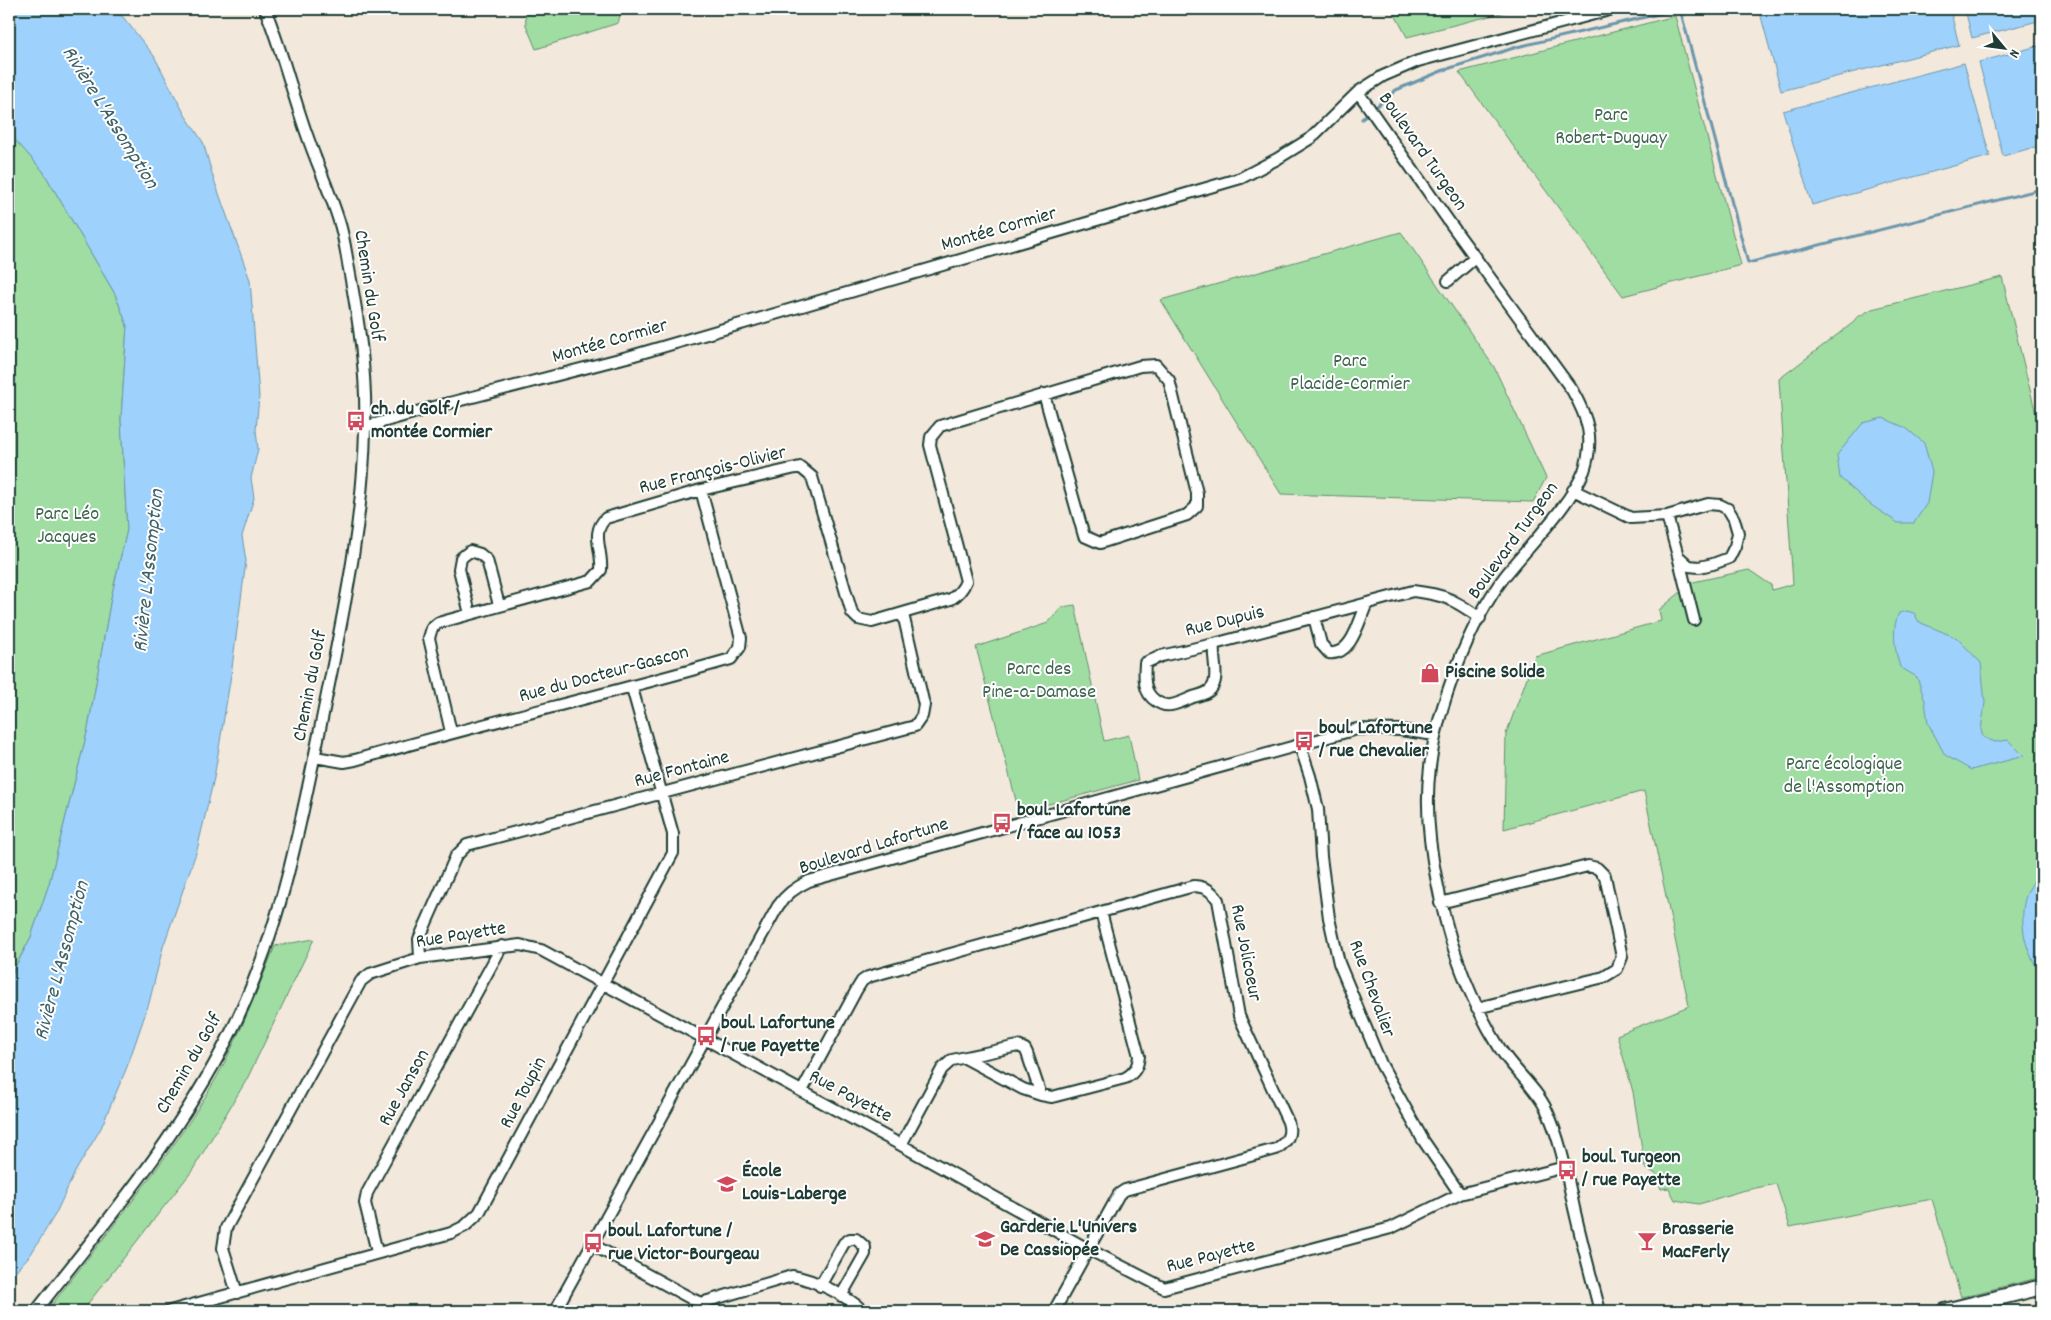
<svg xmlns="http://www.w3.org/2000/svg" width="2051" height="1320" font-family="Dekko,sans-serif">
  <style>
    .green { fill: #a0dda3; stroke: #608d6c }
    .water { fill: #9ed2fc; stroke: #6b96ac }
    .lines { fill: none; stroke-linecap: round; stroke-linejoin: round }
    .stream { stroke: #6b96ac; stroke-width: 3 }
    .minor-casing { stroke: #1f3d34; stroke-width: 14 }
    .major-casing { stroke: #1f3d34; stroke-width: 18 }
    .minor { stroke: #fff; stroke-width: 10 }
    .major { stroke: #fff; stroke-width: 14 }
    .labels { text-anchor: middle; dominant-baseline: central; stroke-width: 4; stroke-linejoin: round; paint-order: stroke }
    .park-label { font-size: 20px; fill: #3f6550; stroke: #fff }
    .street-label { font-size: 20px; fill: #1f3d34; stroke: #fff }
    .poi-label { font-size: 20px; font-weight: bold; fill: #1f3d34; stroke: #fff; text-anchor: start }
    .water-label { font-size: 21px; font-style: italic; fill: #3f6266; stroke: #fff }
  </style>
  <rect width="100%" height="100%" fill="#f2e8db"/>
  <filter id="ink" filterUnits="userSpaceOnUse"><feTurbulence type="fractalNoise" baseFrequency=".02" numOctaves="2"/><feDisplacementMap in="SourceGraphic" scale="10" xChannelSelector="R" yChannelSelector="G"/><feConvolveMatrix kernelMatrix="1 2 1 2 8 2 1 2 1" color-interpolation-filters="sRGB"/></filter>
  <g filter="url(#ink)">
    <path class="green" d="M 525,9 L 622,9 L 618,23 L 536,49 L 526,25 Z
      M 1392,9 L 1517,9 L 1407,37 Z
      M 1675,16 L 1741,265 L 1623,296 L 1459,72 Z
      M 9,133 L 43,171 L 115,294 L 127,325 L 121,419 L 127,530 L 111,598 L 88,729 L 49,884 L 31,937 L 9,978 Z
      M 1401,232 L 1494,367 L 1546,478 L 1533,502 L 1281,494 L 1161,300 Z
      M 2002,277 L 2042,438 L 2042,1277 L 1961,1297 L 1932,1199 L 1790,1227 L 1776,1184 L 1741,1191 L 1699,1204 L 1675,1200 L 1669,1188 L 1661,1189 L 1656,1174 L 1645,1168 L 1633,1092 L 1617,1035 L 1689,1006 L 1644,791 L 1504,829 L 1506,734 L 1535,656 L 1661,621 L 1659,610 L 1693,582 L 1749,570 L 1771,585 L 1772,590 L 1793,584 L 1779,379 L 1854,322 L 1856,318 L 1872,309 Z
      M 1075,605 L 1104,741 L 1129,735 L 1138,780 L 1019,812 L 976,647 L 1048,623 L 1062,607 Z
      M 314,939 L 247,1079 L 192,1171 L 82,1311 L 47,1311 C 101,1240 160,1171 207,1094 C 235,1048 255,996 275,946 Z"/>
    <path class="water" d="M 9,9 L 110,9 L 123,17 L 154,56 L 185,115 L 203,142 L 213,177 L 250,280 L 259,396 L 256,430 L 258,449 L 251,478 L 254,498 L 242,536 L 246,561 L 231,675 L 214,778 L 197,850 L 163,947 L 149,1003 L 127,1067 L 101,1128 L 75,1172 L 56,1213 L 31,1254 L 9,1278 L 9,979 L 31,937 L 49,884 L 88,729 L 111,598 L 127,530 L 121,419 L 127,325 L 115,294 L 43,171 L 9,133 Z
      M 1759,9 L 1950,9 L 1959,45 L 1781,91 Z
      M 1965,9 L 2042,9 L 2042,20 L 1972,38 Z
      M 2042,45 L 2042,145 L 2003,156 L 1979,62 Z
      M 1964,63 L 1990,156 L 1812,205 L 1783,111 Z
      M 1883,418 L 1906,428 L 1924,443 L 1932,472 L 1927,503 L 1914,523 L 1898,523 L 1871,505 L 1840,478 L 1837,455 L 1863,423 Z
      M 1907,611 L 1914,613 L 1919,622 L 1957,638 L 1981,663 L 1985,703 L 1981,730 L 1983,737 L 1995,742 L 2008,740 L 2024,756 L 1971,770 L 1945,755 L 1928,723 L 1925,701 L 1917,677 L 1900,667 C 1895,651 1891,629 1899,613 Z
      M 2042,867 L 2042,973 C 2025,955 2019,922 2025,899 C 2028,888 2037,877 2042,867 Z"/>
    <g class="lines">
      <path class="stream" d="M 1362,119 L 1396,90 L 1444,70 L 1517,47 L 1680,9 L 1748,263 L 2042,189"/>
      <defs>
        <path id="minor" d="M 1358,92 L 1450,223 L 1572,390 C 1588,418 1595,439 1584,471 C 1571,504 1528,547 1505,576 C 1469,623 1437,708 1430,767 C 1425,806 1429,844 1437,882 C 1448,942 1467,995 1499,1047 C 1512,1069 1536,1087 1547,1111 C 1561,1141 1567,1176 1574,1208 C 1582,1243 1591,1277 1600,1311
          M 1448,281 L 1476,257
          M 365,427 L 434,407 L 631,356 L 1241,178 L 1277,159 L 1311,138 L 1358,92 L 1383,76 L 1418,61 L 1613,9
          M 1573,490 L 1631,518 L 1667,516 L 1708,504 L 1720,505 L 1728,509 L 1734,519 L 1738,533 L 1735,546 L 1729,558 L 1713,564 L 1699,567 L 1689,566 L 1678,556 L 1667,516
          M 1678,556 L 1694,620
          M 470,614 L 459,569 L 461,558 L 470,551 L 480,554 L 487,560 L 499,605
          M 1314,617 L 1321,644 L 1329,653 C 1352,656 1359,620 1367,603
          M 1214,644 C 1212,657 1219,675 1213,686 C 1209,694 1200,695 1193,697 C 1186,700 1178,704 1171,705 C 1166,706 1160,704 1156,701 C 1143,693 1144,677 1145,663 L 1161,656 L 1214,644 L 1413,591 C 1446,595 1453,599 1480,618
          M 451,732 L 429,638 L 432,628 L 438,623 L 591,581 L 601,570 C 603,550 590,533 606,518 L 701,490 L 800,467 L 812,477 L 852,613 L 858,619 L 872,622 L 951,599 C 959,594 963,589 966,581 L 930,445 L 931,437 L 940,426 L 1140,366 L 1156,365 L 1169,380 L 1197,493 L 1197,506 L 1187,515 L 1100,543 L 1084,536 L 1044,394
          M 1300,746 L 1310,776 L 1318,809 L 1321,857 L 1329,918 L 1339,963 L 1381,1064 L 1423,1140 L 1460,1194
          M 315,757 L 344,762 L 355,760 C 479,724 606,695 731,659 L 740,647 L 741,638 L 701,490
          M 1440,903 L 1588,866 L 1597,868 L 1605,876 L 1622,957 L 1617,969 L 1604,977 L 1477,1008
          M 420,958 L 419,939 L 456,856 L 467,845 L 915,726 L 922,716 L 924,705 L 903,614
          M 965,1058 L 1023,1089 L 1041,1095
          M 802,1091 L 857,989 L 862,981 L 868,977 L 1194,886 C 1206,887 1211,890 1218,900 L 1239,1016 L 1288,1122 C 1292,1135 1287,1142 1276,1149 L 1125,1190 L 1119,1194 L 1054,1311
          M 901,1145 L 942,1069 L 952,1060 L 1018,1046 L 1025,1049 L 1027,1053 L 1041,1095 L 1052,1097 L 1125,1078 C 1135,1073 1138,1066 1139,1056 L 1101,912
          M 591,1244 L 692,1299 L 701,1303 L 792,1276 C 813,1279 848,1296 863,1311
          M 377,1252 L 365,1203 L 367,1193 L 502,946
          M 820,1286 L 844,1243 L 850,1239 L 856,1239 L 865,1247 L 865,1254 L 841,1296
          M 237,1293 L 223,1248 L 226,1228 L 361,981 L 370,974 L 420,958 L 520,945 L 541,950 L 901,1145 L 1088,1249 L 1164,1288 L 1391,1228 L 1460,1194 L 1565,1167
          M 36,1311 C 105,1223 179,1136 229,1036 C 277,941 298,838 319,734 C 339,633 363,532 365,429 C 367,375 359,322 349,269 C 346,253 344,236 339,221 C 330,192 317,164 307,135 C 292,93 282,50 265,9
          M 170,1311 L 451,1233 L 465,1226 L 479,1213 L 673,853 L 673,834 L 632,688
          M 555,1311 L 778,906 C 786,894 796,887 809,881 L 1357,729 L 1400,730 L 1435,735"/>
        <path id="major" d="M 1945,1311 L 2042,1287"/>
      </defs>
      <use href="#minor" class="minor-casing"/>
      <use href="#major" class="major-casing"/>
      <use href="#minor" class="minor"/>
      <use href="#major" class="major"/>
    </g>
  </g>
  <defs>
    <symbol id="bus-bare" viewBox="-9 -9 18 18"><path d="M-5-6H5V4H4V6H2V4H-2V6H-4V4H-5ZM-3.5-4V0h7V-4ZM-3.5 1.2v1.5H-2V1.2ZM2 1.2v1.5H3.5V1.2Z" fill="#d1495b" stroke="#fff" stroke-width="2.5" paint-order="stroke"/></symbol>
    <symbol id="shop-bare" viewBox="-9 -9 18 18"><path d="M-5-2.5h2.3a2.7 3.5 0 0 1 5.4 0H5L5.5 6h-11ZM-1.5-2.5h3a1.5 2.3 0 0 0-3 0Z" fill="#d1495b" stroke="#fff" stroke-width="2.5" paint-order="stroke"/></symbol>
    <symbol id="school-bare" viewBox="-9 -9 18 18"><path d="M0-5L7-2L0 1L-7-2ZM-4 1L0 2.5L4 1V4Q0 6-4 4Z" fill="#d1495b" stroke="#fff" stroke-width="2.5" paint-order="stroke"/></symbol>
    <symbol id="bar-bare" viewBox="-9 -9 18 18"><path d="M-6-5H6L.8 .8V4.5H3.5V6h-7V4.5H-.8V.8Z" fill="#d1495b" stroke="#fff" stroke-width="2.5" paint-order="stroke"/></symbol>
  </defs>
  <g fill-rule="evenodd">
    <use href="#bus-bare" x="342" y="407" width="28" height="28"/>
    <use href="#shop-bare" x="1416" y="659" width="28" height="28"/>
    <use href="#bus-bare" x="1290" y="727" width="28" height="28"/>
    <use href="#bus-bare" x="988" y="809" width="28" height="28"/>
    <use href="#bus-bare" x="692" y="1022" width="28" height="28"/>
    <use href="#bus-bare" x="1553" y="1156" width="28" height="28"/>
    <use href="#school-bare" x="713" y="1170" width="28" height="28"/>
    <use href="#school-bare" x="971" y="1225" width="28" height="28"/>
    <use href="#bar-bare" x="1633" y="1227" width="28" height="28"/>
    <use href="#bus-bare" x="579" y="1229" width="28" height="28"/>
  </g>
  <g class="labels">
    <g class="park-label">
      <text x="1611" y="116">Parc<tspan x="1611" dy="23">Robert-Duguay</tspan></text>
      <text x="1350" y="362">Parc<tspan x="1350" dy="23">Placide-Cormier</tspan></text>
      <text x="67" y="515">Parc Léo<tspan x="67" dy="23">Jacques</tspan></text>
      <text x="1039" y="670">Parc des<tspan x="1039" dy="23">Pine-a-Damase</tspan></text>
      <text x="1844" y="765">Parc écologique<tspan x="1844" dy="23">de l'Assomption</tspan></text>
    </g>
    <g class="street-label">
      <text transform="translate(1422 152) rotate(55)">Boulevard Turgeon</text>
      <text transform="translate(999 230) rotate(-16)">Montée Cormier</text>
      <text transform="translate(368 286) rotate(81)">Chemin du Golf</text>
      <text transform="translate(610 342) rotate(-16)">Montée Cormier</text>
      <text transform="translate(713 471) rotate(-14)">Rue François-Olivier</text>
      <text transform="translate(1514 541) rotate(-54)">Boulevard Turgeon</text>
      <text transform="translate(1225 622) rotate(-14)">Rue Dupuis</text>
      <text transform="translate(604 675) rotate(-15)">Rue du Docteur-Gascon</text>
      <text transform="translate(311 686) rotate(-79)">Chemin du Golf</text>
      <text transform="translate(682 770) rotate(-15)">Rue Fontaine</text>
      <text transform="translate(874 847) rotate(-17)">Boulevard Lafortune</text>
      <text transform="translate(461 936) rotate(-9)">Rue Payette</text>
      <text transform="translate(1245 953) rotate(79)">Rue Jolicoeur</text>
      <text transform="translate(1371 989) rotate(70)">Rue Chevalier</text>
      <text transform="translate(190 1064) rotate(-60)">Chemin du Golf</text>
      <text transform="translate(405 1088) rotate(-61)">Rue Janson</text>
      <text transform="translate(524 1093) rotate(-62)">Rue Toupin</text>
      <text transform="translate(850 1097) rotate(28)">Rue Payette</text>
      <text transform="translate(1211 1257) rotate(-14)">Rue Payette</text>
    </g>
    <g class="poi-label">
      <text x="371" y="410">ch. du Golf /<tspan x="371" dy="23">montée Cormier</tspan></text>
      <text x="1445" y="673">Piscine Solide</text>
      <text x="1319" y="729">boul. Lafortune<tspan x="1319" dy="23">/ rue Chevalier</tspan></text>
      <text x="1017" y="811">boul. Lafortune<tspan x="1017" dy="23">/ face au 1053</tspan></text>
      <text x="721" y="1024">boul. Lafortune<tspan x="721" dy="23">/ rue Payette</tspan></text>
      <text x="1582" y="1158">boul. Turgeon<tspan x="1582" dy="23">/ rue Payette</tspan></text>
      <text x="742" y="1172">École<tspan x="742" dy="23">Louis-Laberge</tspan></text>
      <text x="1000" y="1228">Garderie L'Univers<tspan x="1000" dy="23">De Cassiopée</tspan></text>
      <text x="1662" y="1230">Brasserie<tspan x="1662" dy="23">MacFerly</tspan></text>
      <text x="608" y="1232">boul. Lafortune /<tspan x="608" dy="23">rue Victor-Bourgeau</tspan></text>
    </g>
    <g class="water-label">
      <text transform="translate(109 118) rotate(58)">Rivière L'Assomption</text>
      <text transform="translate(150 571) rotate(-84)">Rivière L'Assomption</text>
      <text transform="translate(63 961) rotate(-75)">Rivière L'Assomption</text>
    </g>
  </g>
  <rect width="2051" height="1320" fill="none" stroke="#fff" stroke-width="30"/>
  <rect x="15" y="15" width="2021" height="1290" fill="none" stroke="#1f3d34" stroke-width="2" filter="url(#ink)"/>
  <g transform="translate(2004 48) rotate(119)" stroke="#ffffff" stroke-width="4" paint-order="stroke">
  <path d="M0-4L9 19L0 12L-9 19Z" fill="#1f3d34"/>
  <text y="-8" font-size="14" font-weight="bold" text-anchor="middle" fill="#1f3d34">N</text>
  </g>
</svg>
